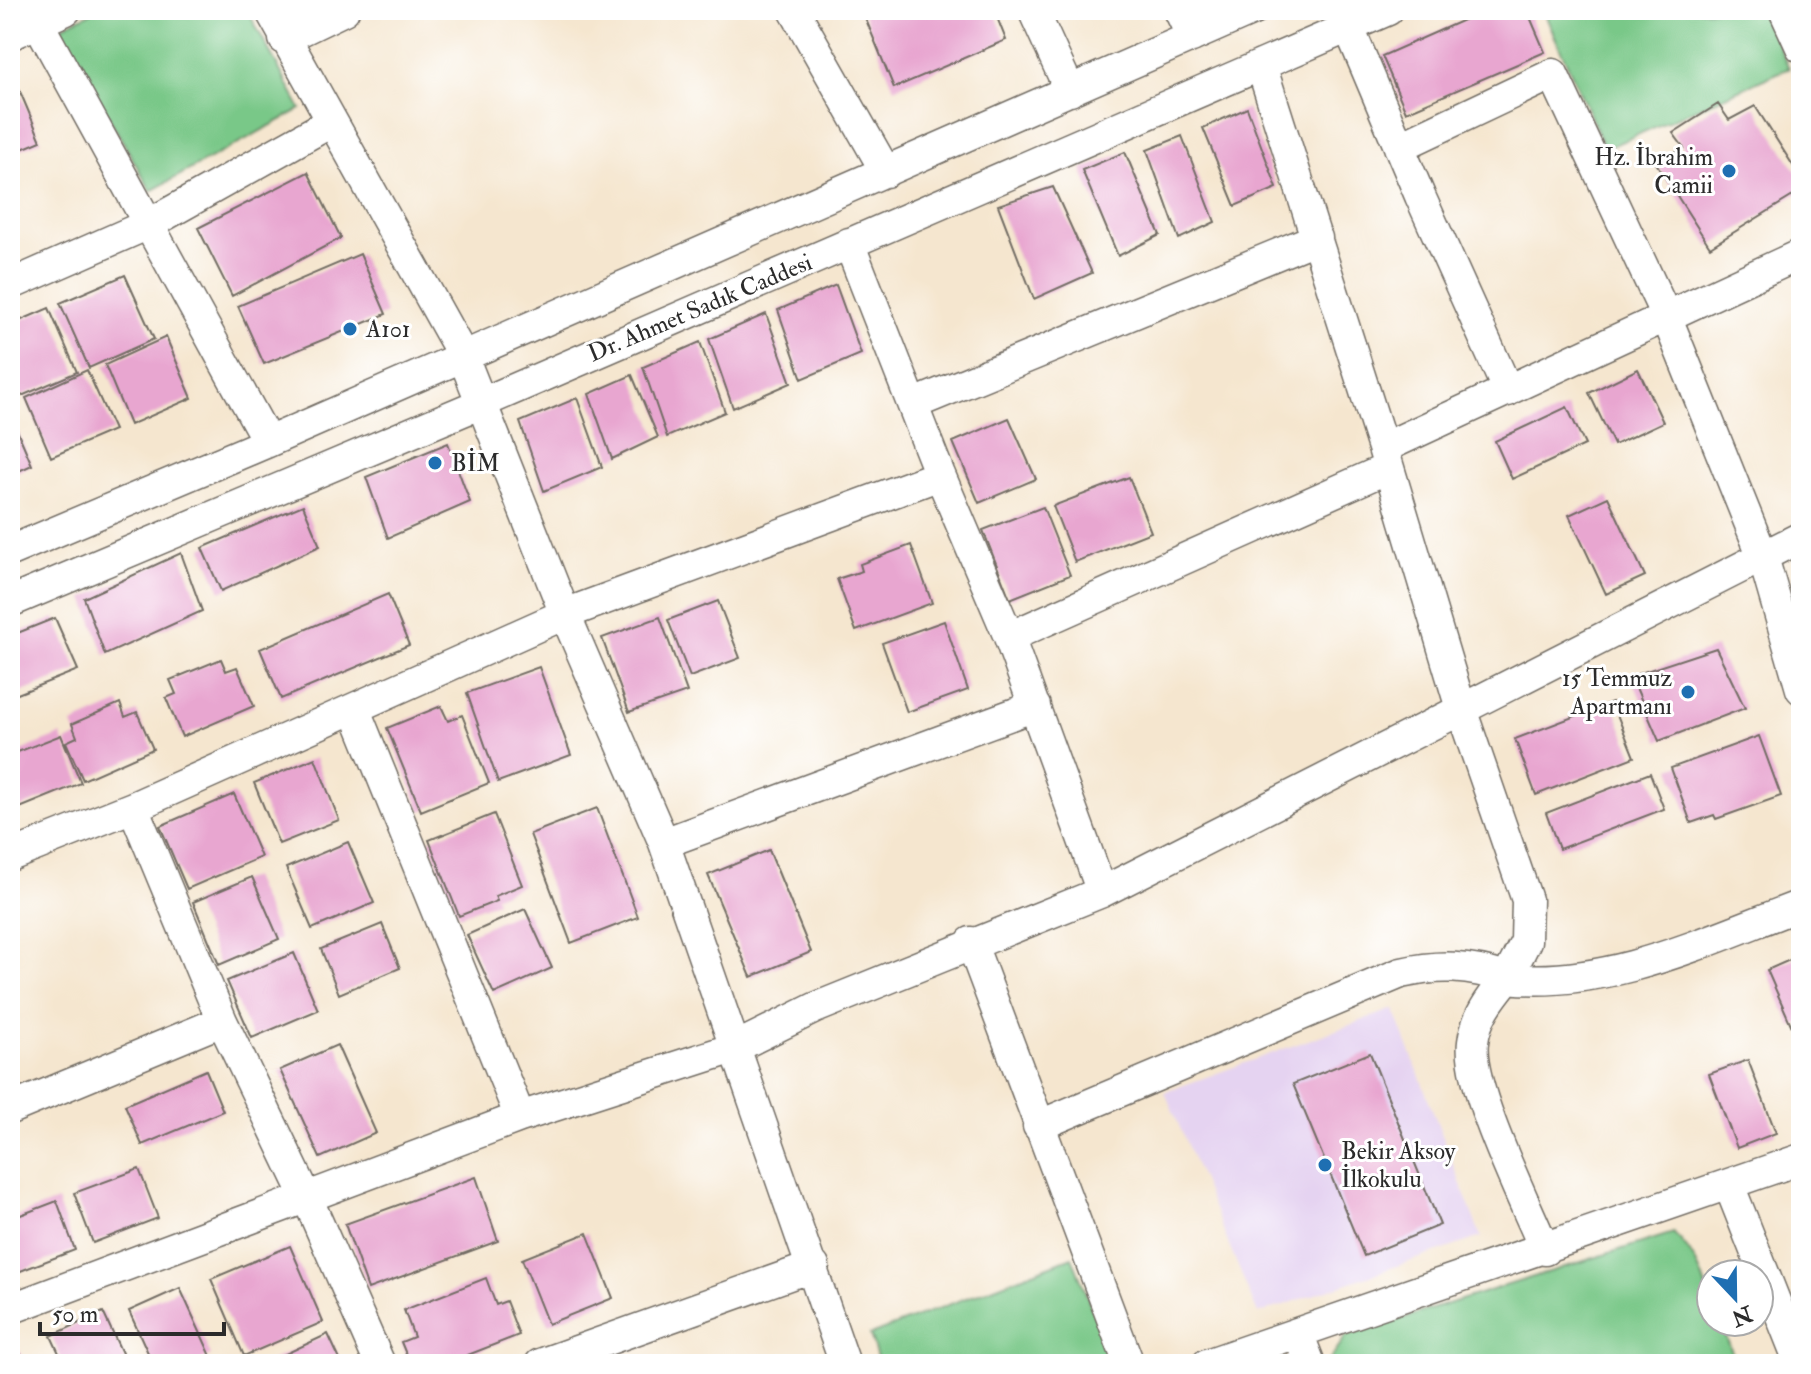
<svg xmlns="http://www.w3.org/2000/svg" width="1811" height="1374" font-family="'IM FELL Double Pica',serif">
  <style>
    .built { fill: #e5d3f1 }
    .green { fill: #79c888; stroke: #527a5a; stroke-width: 2 }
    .building { fill: #e8a6d0 }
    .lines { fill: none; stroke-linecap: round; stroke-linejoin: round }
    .minor-casing { stroke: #726c64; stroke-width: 33 }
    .minor { stroke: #fff; stroke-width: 30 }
    .poi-dot { fill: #1f6fb2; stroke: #fff; stroke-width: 3 }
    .labels { text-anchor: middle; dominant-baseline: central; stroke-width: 6; stroke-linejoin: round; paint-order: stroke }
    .poi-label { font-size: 24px; fill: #2b2b2b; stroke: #fff; text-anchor: start }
    .street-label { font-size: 24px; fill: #2b2b2b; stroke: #fff }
  </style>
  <rect width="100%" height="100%" fill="#fff"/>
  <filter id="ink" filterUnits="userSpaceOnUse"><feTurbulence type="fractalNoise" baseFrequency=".0125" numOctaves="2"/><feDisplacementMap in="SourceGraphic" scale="16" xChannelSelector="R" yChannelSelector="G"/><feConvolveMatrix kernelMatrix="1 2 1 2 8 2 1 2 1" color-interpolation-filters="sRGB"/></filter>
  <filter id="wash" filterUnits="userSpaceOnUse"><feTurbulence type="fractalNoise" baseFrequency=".006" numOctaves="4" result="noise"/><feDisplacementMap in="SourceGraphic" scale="32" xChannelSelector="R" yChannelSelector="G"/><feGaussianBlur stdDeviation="1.8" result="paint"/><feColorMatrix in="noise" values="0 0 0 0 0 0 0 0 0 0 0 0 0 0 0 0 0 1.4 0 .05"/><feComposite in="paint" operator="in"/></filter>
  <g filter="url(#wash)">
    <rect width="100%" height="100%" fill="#f5e6cf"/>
    <path class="built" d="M 1394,1009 L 1481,1237 L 1258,1314 L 1165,1092 Z"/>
    <path class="green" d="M 97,10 L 247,10 L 301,109 L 151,191 L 58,28 Z
      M 1543,10 L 1762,10 L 1789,68 L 1605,149 Z
      M 1673,1233 C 1697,1253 1711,1292 1711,1322 L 1720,1322 L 1737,1364 L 1327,1364 L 1346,1336 Z
      M 1072,1257 L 1107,1348 L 1108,1364 L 879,1364 L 870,1335 Z"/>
    <g id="blocks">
      <path class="building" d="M 862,10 L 994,10 L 1006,40 L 894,88 Z
        M 1486,10 L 1527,10 L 1545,52 L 1406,112 L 1382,56 Z
        M 13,75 L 41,141 L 10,154 L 10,76 Z
        M 1718,104 L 1729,120 L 1755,106 L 1801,178 L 1801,191 L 1710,247 L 1656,163 L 1684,148 L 1673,133 Z
        M 1247,108 L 1277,188 L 1235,206 L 1203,128 Z
        M 1182,136 L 1215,222 L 1179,239 L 1147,150 Z
        M 1125,152 L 1160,235 L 1118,256 L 1082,170 Z
        M 308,172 L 341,238 L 232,296 L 198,228 Z
        M 1053,187 L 1092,273 L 1034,299 L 998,205 Z
        M 360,254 L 386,314 L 264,364 L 238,306 Z
        M 125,275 L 154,339 L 89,368 L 60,303 Z
        M 836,285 L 861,354 L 802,379 L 778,310 Z
        M 49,308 L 77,372 L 10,401 L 10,325 Z
        M 766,314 L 791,383 L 733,408 L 709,339 Z
        M 166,337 L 192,398 L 130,425 L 105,365 Z
        M 700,342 L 725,412 L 667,437 L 643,367 Z
        M 1638,369 L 1663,422 L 1614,445 L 1589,393 Z
        M 87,370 L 114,430 L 51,457 L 26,398 Z
        M 632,375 L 658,437 L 612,459 L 589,394 Z
        M 577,398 L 602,467 L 544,491 L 520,422 Z
        M 1567,407 L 1585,445 L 1512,479 L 1495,441 Z
        M 10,414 L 32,465 L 10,475 Z
        M 1009,418 L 1036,479 L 979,503 L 953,442 Z
        M 448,443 L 470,502 L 388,538 L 366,477 Z
        M 1129,477 L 1151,532 L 1075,562 L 1053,506 Z
        M 1608,497 L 1645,576 L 1606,594 L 1569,515 Z
        M 303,505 L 320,546 L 221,591 L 202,548 Z
        M 1043,507 L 1070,575 L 1010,599 L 983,530 Z
        M 911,545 L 932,603 L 856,631 L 837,579 L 862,571 L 860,564 Z
        M 181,553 L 202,611 L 105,655 L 84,598 Z
        M 388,594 L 409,645 L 281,699 L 260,649 Z
        M 718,601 L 740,658 L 690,677 L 668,620 Z
        M 660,617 L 687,692 L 629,712 L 602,638 Z
        M 55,618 L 78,670 L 10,697 L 10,636 Z
        M 944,621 L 968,690 L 907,712 L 882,643 Z
        M 1716,648 L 1745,708 L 1659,741 L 1631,676 Z
        M 221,659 L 226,671 L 237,667 L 254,706 L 182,737 L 166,698 L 176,694 L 170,680 Z
        M 539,667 L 571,755 L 498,782 L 467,693 Z
        M 1612,702 L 1634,757 L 1536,795 L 1515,739 Z
        M 120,703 L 125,717 L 137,712 L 153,749 L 83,780 L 66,742 L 77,737 L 72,724 Z
        M 441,706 L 448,721 L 462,715 L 489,783 L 421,811 L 387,728 Z
        M 61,735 L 81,783 L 10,812 L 10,755 Z
        M 1759,736 L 1781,796 L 1716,819 L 1714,815 L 1691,823 L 1671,768 Z
        M 315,758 L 339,820 L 279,844 L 254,783 Z
        M 1650,773 L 1664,809 L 1559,849 L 1546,813 Z
        M 234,794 L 261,857 L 187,889 L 160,826 Z
        M 597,808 L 638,917 L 571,943 L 530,834 Z
        M 494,814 L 522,885 L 495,896 L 497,901 L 459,916 L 429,840 Z
        M 348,842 L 374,903 L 312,929 L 286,868 Z
        M 769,850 L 811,952 L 751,977 L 708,875 Z
        M 252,877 L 279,939 L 219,965 L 193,902 Z
        M 525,909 L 552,968 L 494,994 L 467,935 Z
        M 382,924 L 400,968 L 339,994 L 321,949 Z
        M 294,953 L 318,1010 L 252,1038 L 227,981 Z
        M 1801,955 L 1801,1023 L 1792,1027 L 1767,970 Z
        M 337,1045 L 376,1133 L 320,1158 L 280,1070 Z
        M 1370,1053 L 1440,1225 L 1364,1256 L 1293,1084 Z
        M 1748,1060 L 1776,1133 L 1737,1148 L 1709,1074 Z
        M 206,1070 L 223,1111 L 142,1145 L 125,1105 Z
        M 139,1169 L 158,1218 L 93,1243 L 74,1193 Z
        M 476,1177 L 498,1241 L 368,1289 L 345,1224 Z
        M 57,1201 L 75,1250 L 10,1275 L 10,1219 Z
        M 587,1233 L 613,1298 L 548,1324 L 522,1259 Z
        M 290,1246 L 323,1322 L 244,1356 L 211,1279 Z
        M 486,1278 L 496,1305 L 506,1301 L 519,1335 L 445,1364 L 410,1364 L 401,1342 L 414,1337 L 404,1310 Z
        M 180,1288 L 211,1356 L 192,1364 L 153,1364 L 129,1311 Z
        M 103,1312 L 127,1364 L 64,1364 L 51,1336 Z
        M 328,1334 L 342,1364 L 264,1364 Z
        M 18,1348 L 25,1364 L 10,1364 L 10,1352 Z"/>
    </g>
  </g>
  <g filter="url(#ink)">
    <use href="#blocks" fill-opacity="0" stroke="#726c64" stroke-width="2"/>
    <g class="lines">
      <defs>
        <path id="minor" d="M 31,10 L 268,442
          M 270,10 L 462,354 L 565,614 L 664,843 L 845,1364
          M 794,10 L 886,172
          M 1033,10 L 1070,91
          M 1179,10 L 1192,37
          M 1784,10 L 1801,47
          M 1349,28 L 1420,196 L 1508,391
          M 10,35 L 66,10
          M 284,39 L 344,10
          M 1261,65 L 1383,448 L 1801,254
          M 1399,147 L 1553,74 L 1667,318 L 1763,557 L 1801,689
          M 849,243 L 940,475 L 1009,637 L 1102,892
          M 10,285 L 151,223 L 331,122
          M 914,404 L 1317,238
          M 1383,448 L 1462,712 L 1527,900 L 1526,941 L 1507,978 C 1609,989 1707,940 1801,905
          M 10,551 L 268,442 L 1253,10
          M 10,602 L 484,402 L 1388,10
          M 1009,637 L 1388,468
          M 355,710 L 520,1117
          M 133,807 L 222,1021 L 308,1200 L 380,1364
          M 664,843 L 1035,706
          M 10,856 L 133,807 L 565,614 L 940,475
          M 971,942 L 1129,1364
          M 10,1109 L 222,1021
          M 1038,1126 L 1401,973 C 1440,964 1469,966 1507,978 C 1491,998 1476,1016 1473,1042 C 1467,1086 1526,1204 1545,1250
          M 1729,1185 L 1800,1364
          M 10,1309 L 520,1117 L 734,1048 L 815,1008 L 1102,892 L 1801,537
          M 1298,1333 L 1310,1364
          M 540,1364 L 814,1266
          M 1207,1364 L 1801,1159"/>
      </defs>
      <use href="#minor" class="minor-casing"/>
      <use href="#minor" class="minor"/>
    </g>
  </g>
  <g class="poi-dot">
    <circle cx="1729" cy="171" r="8"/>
    <circle cx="350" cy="329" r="8"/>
    <circle cx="435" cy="463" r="8"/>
    <circle cx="1688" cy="692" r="8"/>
    <circle cx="1325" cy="1165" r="8"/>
  </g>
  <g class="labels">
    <g class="poi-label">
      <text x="1713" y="157" text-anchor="end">Hz. İbrahim<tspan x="1713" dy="28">Camii</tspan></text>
      <text x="366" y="329">A101</text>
      <text x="451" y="463">BİM</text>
      <text x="1672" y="678" text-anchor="end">15 Temmuz<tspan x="1672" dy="28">Apartmanı</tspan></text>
      <text x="1341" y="1151">Bekir Aksoy<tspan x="1341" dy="28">İlkokulu</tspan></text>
    </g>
    <g class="street-label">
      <text transform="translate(700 308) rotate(-23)">Dr. Ahmet Sadık Caddesi</text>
    </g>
  </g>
  <rect width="1811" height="1374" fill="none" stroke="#fff" stroke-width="40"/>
  <g transform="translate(1735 1298) rotate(158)"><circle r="38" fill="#ffffff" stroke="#aaaaaa" stroke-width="2"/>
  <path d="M0-6L14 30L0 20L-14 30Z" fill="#1f6fb2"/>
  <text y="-12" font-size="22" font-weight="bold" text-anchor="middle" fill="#2b2b2b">N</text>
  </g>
  <path d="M40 1322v12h184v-12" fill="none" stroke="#2b2b2b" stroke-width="4"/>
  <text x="52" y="1322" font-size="24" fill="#2b2b2b" stroke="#ffffff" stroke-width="6" paint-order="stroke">50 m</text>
</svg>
